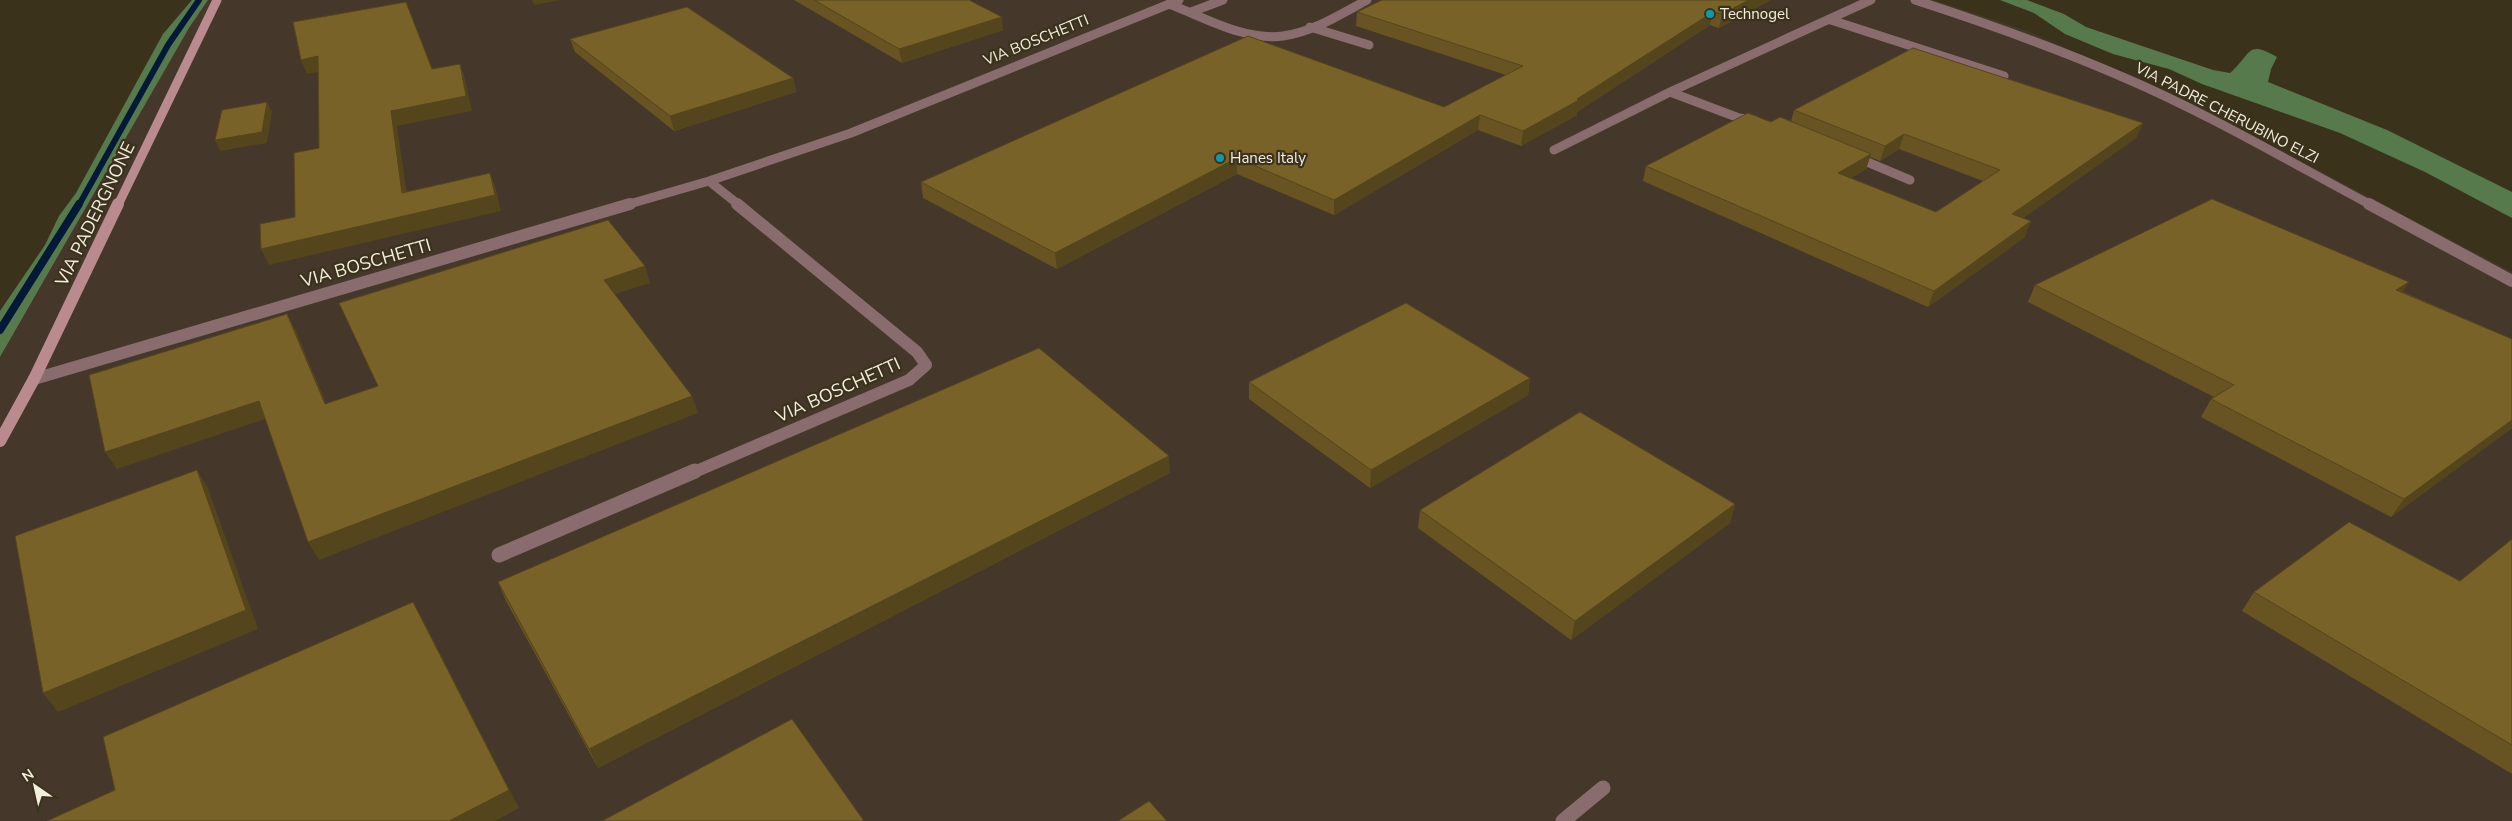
<svg xmlns="http://www.w3.org/2000/svg" width="2512" height="821" font-family="'Nunito Sans',sans-serif">
  <style>
    .industrial { fill: #45382a }
    .forest { fill: #567a4b }
    .lines { fill: none; stroke-linecap: round; stroke-linejoin: round }
    .stream-far1 { stroke: #021a37; stroke-width: 6 }
    .stream { stroke: #021a37; stroke-width: 8 }
    .lane-far1 { stroke: #896c6e; stroke-width: 9 }
    .lane { stroke: #896c6e; stroke-width: 15 }
    .street-far2 { stroke: #896c6e; stroke-width: 9 }
    .street-far1 { stroke: #896c6e; stroke-width: 12 }
    .street { stroke: #896c6e; stroke-width: 15 }
    .secondary-far1 { stroke: #b98b8f; stroke-width: 9 }
    .secondary { stroke: #b98b8f; stroke-width: 12 }
    .wall { fill: #685422; fill-rule: evenodd }
    .shaded-wall { fill: #55451c }
    .building { fill: #796228; stroke: #55451c }
    .culture-dot { fill: #0f9aa8; stroke: #3b321c; stroke-width: 2 }
    .labels { text-anchor: middle; dominant-baseline: central; stroke-width: 4.5; stroke-linejoin: round; paint-order: stroke }
    .far-poi-label { font-size: 15px; fill: #f4eee1; stroke: #3b321c; text-anchor: start }
    .far-street-label { font-size: 15px; fill: #f4eee1; stroke: #3b321c }
    .street-label { font-size: 18px; fill: #f4eee1; stroke: #3b321c }
  </style>
  <rect width="100%" height="100%" fill="#3b321c"/>
  <path class="industrial" d="M 208,0 L 1934,0 L 2030,32 L 2201,109 L 2512,272 L 2512,821 L 0,821 L 0,357 L 189,28 Z"/>
  <path class="forest" d="M 192,0 L 208,0 L 189,28 L 0,357 L 0,311 L 45,245 L 59,216 L 76,193 L 163,34 Z
    M 2000,0 L 2027,0 L 2064,14 L 2086,27 L 2213,70 L 2230,73 C 2252,54 2246,39 2277,57 L 2271,69 L 2268,82 L 2387,130 L 2512,192 L 2512,218 L 2425,172 L 2340,133 L 2202,84 L 2169,69 L 2113,54 L 2065,34 L 2034,13 Z"/>
  <g class="lines">
    <path class="stream-far1" d="M 79,205 L 168,45 L 199,0"/>
    <path class="stream" d="M 0,330 L 79,204"/>
    <path class="lane-far1" d="M 1169,4 C 1204,17 1244,41 1283,36 C 1313,32 1341,14 1367,0
      M 1191,12 L 1223,0
      M 1831,20 L 2004,76
      M 1310,27 L 1369,45
      M 1670,92 L 1739,118 L 1755,120
      M 1554,150 L 1670,92 L 1871,0
      M 1853,156 L 1910,180"/>
    <path class="lane" d="M 1563,821 L 1603,788"/>
    <path class="street-far2" d="M 1915,0 C 1986,23 2056,48 2125,78 C 2209,114 2290,162 2371,205
      M 709,181 L 739,205
      M 626,205 L 709,181 L 851,133 L 1179,0"/>
    <path class="street-far1" d="M 2369,204 L 2512,281
      M 34,379 L 630,204
      M 692,473 L 909,380 L 926,365 L 917,352 L 737,204"/>
    <path class="street" d="M 499,555 L 695,471"/>
    <path class="secondary-far1" d="M 118,205 L 217,0"/>
    <path class="secondary" d="M 0,441 L 34,379 L 118,204"/>
  </g>
  <path class="wall" d="M 794,0 L 969,0 L 1003,30 L 902,63 Z
    M 1771,0 L 1719,28 L 1710,25 L 1577,112 L 1577,115 L 1521,146 L 1478,130 L 1334,215 L 1237,174 L 1057,269 L 923,198 L 921,182 L 1444,107 L 1506,75 L 1356,26 L 1357,12 Z
    M 570,39 L 793,78 L 796,92 L 674,131 L 575,52 Z
    M 1794,110 L 2143,123 L 2136,138 L 2023,218 L 2025,237 L 1928,307 L 1643,181 L 1646,166 L 1771,122 L 1791,122 ZM 1899,149 L 1983,181 L 1936,212 L 1851,178 L 1866,169 L 1870,157 L 1880,161 Z
    M 2035,285 L 2403,292 L 2512,339 L 2512,428 L 2391,517 L 2201,417 L 2211,399 L 2214,397 L 2028,302 Z
    M 1530,378 L 1528,395 L 1370,488 L 1249,399 L 1249,382 Z
    M 1170,473 L 598,768 L 506,601 L 498,582 Z
    M 1735,504 L 1730,523 L 1571,640 L 1418,528 L 1420,510 Z
    M 2512,539 L 2512,774 L 2242,611 L 2254,592 L 2460,581 Z"/>
  <path class="shaded-wall" d="M 532,0 L 561,0 L 534,5 Z
    M 1749,0 L 1771,0 L 1719,28 L 1722,14 Z
    M 1713,12 L 1710,25 L 1577,112 L 1577,115 L 1521,146 L 1523,131 Z
    M 1002,17 L 1003,30 L 902,63 L 899,49 Z
    M 318,56 L 324,71 L 307,74 L 301,60 Z
    M 460,64 L 465,79 L 472,111 L 397,126 L 409,209 L 402,193 L 391,111 Z
    M 793,78 L 796,92 L 674,131 L 670,116 Z
    M 267,102 L 272,112 L 267,143 L 220,151 L 215,140 Z
    M 1480,115 L 1478,130 L 1334,215 L 1334,200 Z
    M 2143,123 L 2136,138 L 2006,230 L 2012,214 Z
    M 1904,134 L 1899,149 L 1880,161 L 1885,146 Z
    M 1871,154 L 1866,169 L 1834,188 L 1838,173 Z
    M 1237,158 L 1237,174 L 1057,269 L 1055,253 Z
    M 490,173 L 496,189 L 501,211 L 269,265 L 261,249 Z
    M 2031,221 L 2025,237 L 1928,307 L 1934,291 Z
    M 645,266 L 650,283 L 609,296 L 604,280 Z
    M 2409,282 L 2399,298 L 2396,290 Z
    M 287,314 L 296,331 L 334,422 L 325,404 Z
    M 1530,378 L 1528,395 L 1370,488 L 1371,470 Z
    M 692,396 L 698,413 L 319,560 L 308,542 Z
    M 259,401 L 268,418 L 117,469 L 105,452 Z
    M 2512,420 L 2512,428 L 2391,517 L 2404,499 Z
    M 1169,456 L 1170,473 L 598,768 L 589,749 Z
    M 197,470 L 208,488 L 258,629 L 58,712 L 43,693 Z
    M 1735,504 L 1730,523 L 1571,640 L 1575,621 Z
    M 423,620 L 519,808 L 495,821 L 449,821 Z"/>
  <path class="building" d="M 814,0 L 969,0 L 1002,17 L 899,49 Z
    M 1382,0 L 1749,0 L 1722,14 L 1713,12 L 1577,99 L 1579,100 L 1523,131 L 1480,115 L 1334,200 L 1237,158 L 1055,253 L 921,182 L 1248,36 L 1444,107 L 1523,66 L 1357,12 Z
    M 406,2 L 432,69 L 460,64 L 466,96 L 391,111 L 402,193 L 490,173 L 495,195 L 261,249 L 260,224 L 295,217 L 294,153 L 319,148 L 318,56 L 301,60 L 293,22 Z
    M 687,7 L 793,78 L 670,116 L 570,39 Z
    M 1913,48 L 2143,123 L 2012,214 L 2031,221 L 1934,291 L 1646,166 L 1748,113 L 1771,122 L 1780,117 L 1871,154 L 1838,173 L 1936,212 L 2000,170 L 1904,134 L 1885,146 L 1794,110 Z
    M 267,102 L 262,132 L 215,140 L 222,110 Z
    M 2212,199 L 2409,282 L 2396,290 L 2512,339 L 2512,420 L 2404,499 L 2211,399 L 2234,385 L 2035,285 Z
    M 608,220 L 645,266 L 604,280 L 692,396 L 308,542 L 259,401 L 105,452 L 89,375 L 287,314 L 325,404 L 378,386 L 339,303 Z
    M 1406,303 L 1530,378 L 1371,470 L 1249,382 Z
    M 1039,348 L 1169,456 L 589,749 L 498,582 Z
    M 1580,412 L 1735,504 L 1575,621 L 1420,510 Z
    M 197,470 L 246,610 L 43,693 L 15,536 Z
    M 2349,522 L 2460,581 L 2512,539 L 2512,745 L 2254,592 Z
    M 413,602 L 509,790 L 449,821 L 47,821 L 115,790 L 103,737 Z
    M 792,719 L 864,821 L 602,821 Z
    M 1149,801 L 1167,821 L 1118,821 Z"/>
  <g class="culture-dot">
    <circle cx="1710" cy="14" r="5"/>
    <circle cx="1220" cy="158" r="5"/>
  </g>
  <g class="labels">
    <g class="far-poi-label">
      <text x="1720" y="14">Technogel</text>
      <text x="1230" y="158">Hanes Italy</text>
    </g>
    <g class="far-street-label">
      <text transform="translate(1036 40) rotate(-22)">VIA BOSCHETTI</text>
      <text transform="translate(2227 113) rotate(27)">VIA PADRE CHERUBINO ELZI</text>
    </g>
    <g class="street-label">
      <text transform="translate(95 214) rotate(-64)">VIA PADERGNONE</text>
      <text transform="translate(366 263) rotate(-16)">VIA BOSCHETTI</text>
      <text transform="translate(838 390) rotate(-24)">VIA BOSCHETTI</text>
    </g>
  </g>
  <g transform="translate(35 786) rotate(326)" stroke="#3b321c" stroke-width="4" paint-order="stroke">
  <path d="M0-4L9 19L0 12L-9 19Z" fill="#f4eee1"/>
  <text y="-8" font-size="14" font-weight="bold" text-anchor="middle" fill="#f4eee1">N</text>
  </g>
</svg>
